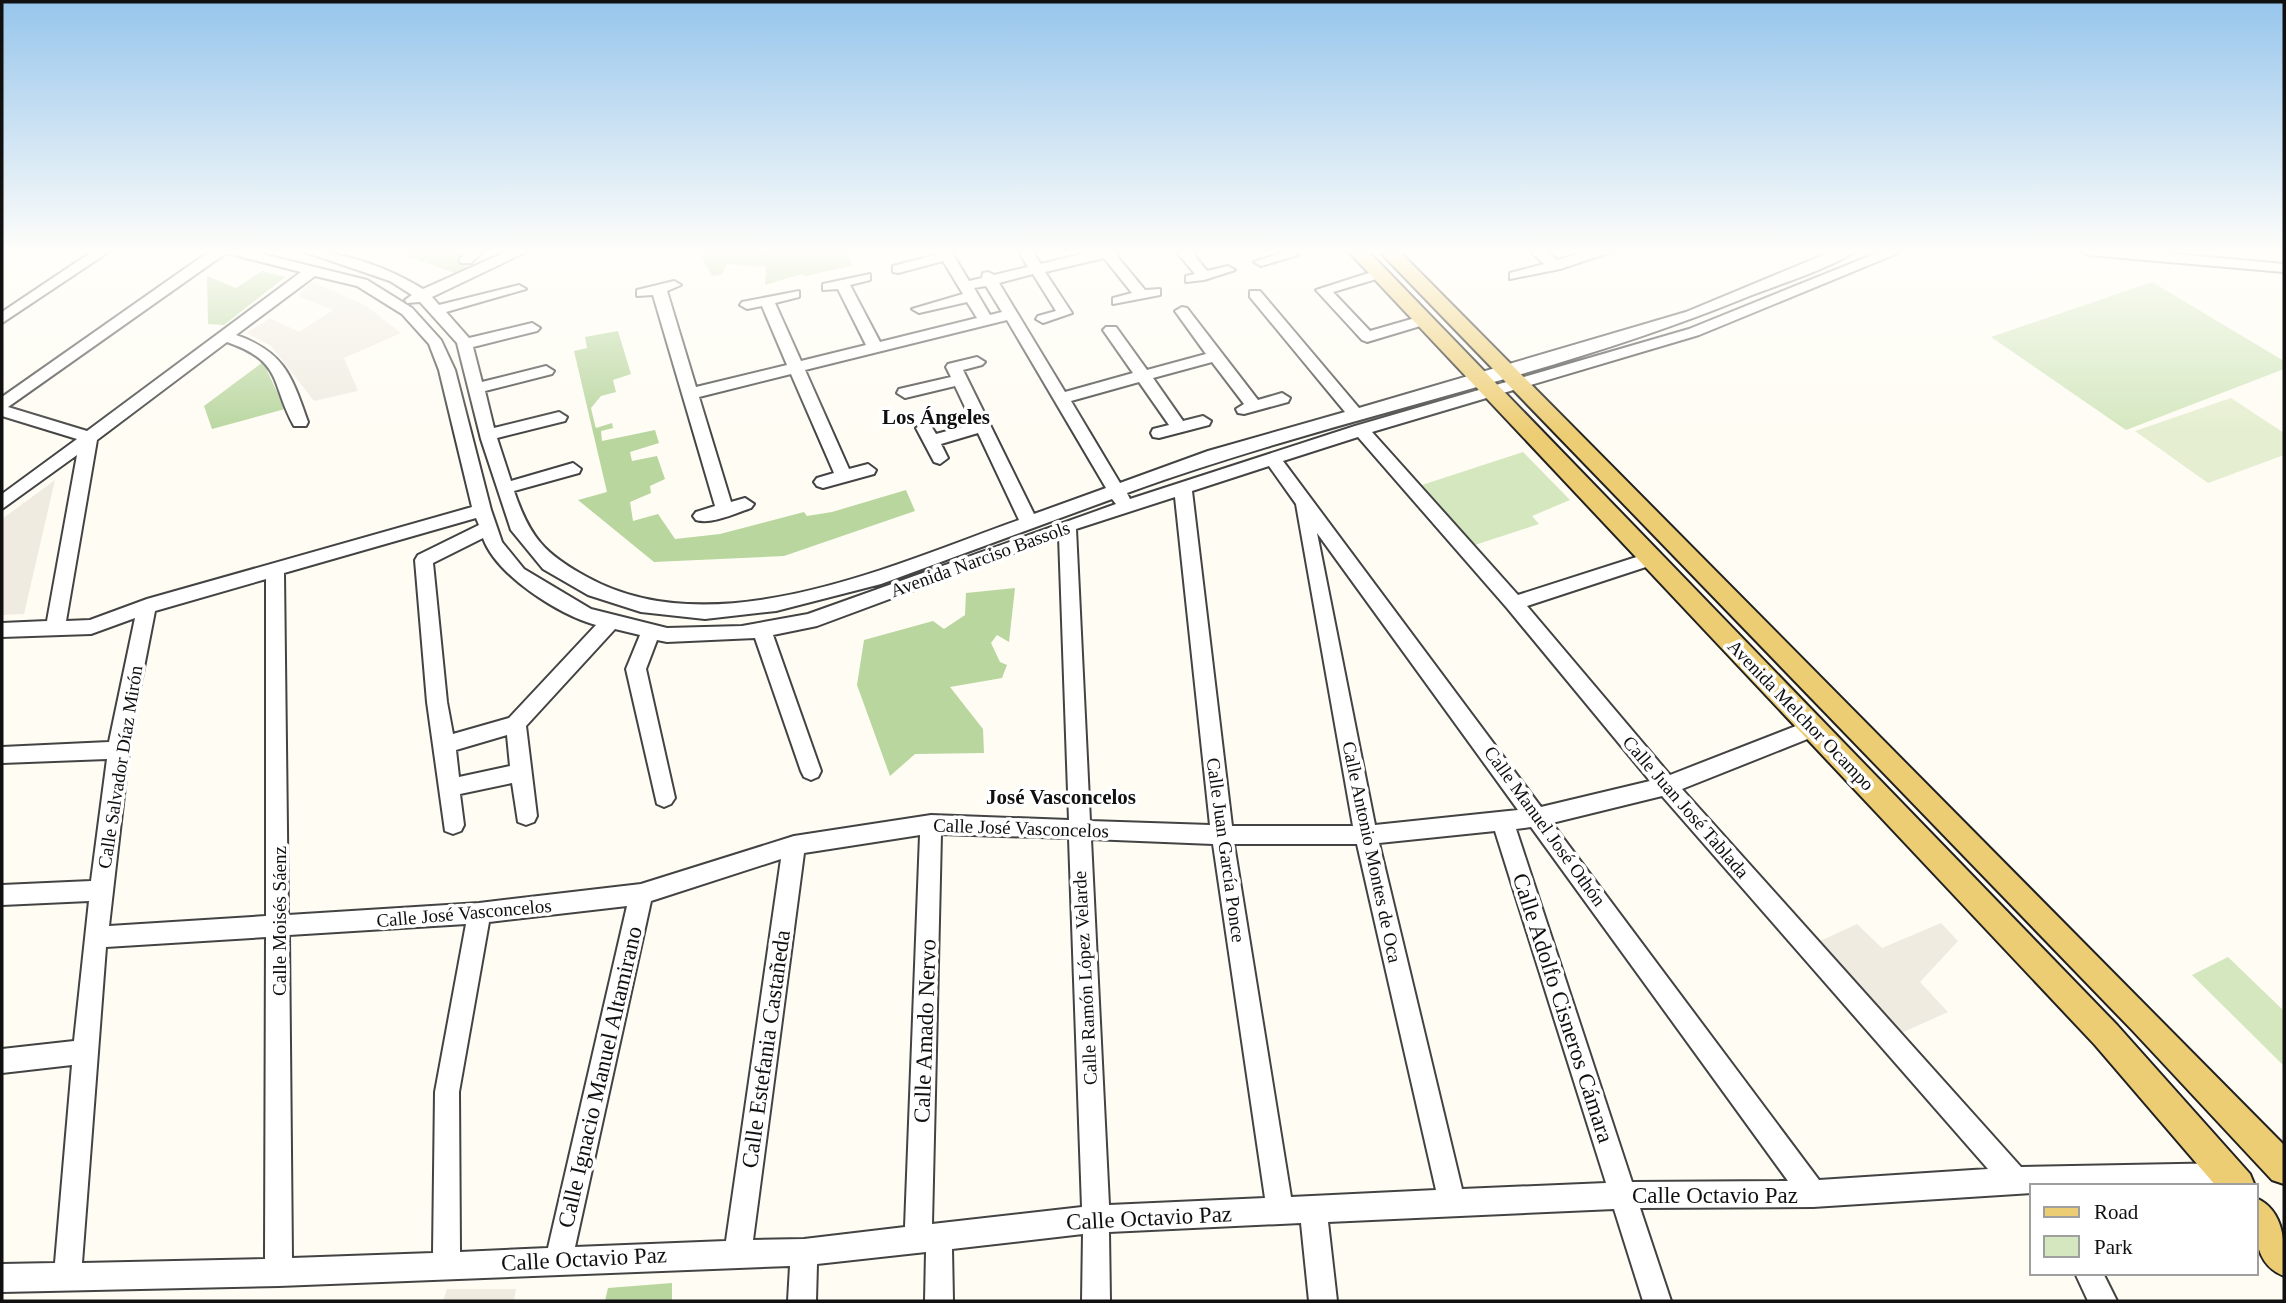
<svg xmlns="http://www.w3.org/2000/svg" width="2286" height="1303" font-family="Georgia,serif">
  <style>
    .green { fill: #d4e7bf }
    .forest { fill: #b9d69f }
    .pitch { fill: #e5eed0 }
    .plaza { fill: #efebe1 }
    .lines { fill: none; stroke-linecap: round; stroke-linejoin: round }
    .minor-casing { stroke: #434343; stroke-width: 4 }
    .major-casing { stroke: #212121; stroke-width: 4 }
    .minor { fill: #fff; fill-rule: evenodd }
    .major { fill: #edcd74; fill-rule: evenodd }
    .labels { text-anchor: middle; dominant-baseline: central; stroke-width: 7; stroke-linejoin: round; paint-order: stroke }
    .street-label { font-size: 19px; fill: #101010; stroke: #fff }
    .neighbourhood-label { font-size: 21px; font-weight: bold; fill: #101010; stroke: #fff }
    .near-street-label { font-size: 23px; fill: #101010; stroke: #fff }
  </style>
  <rect width="100%" height="100%" fill="#fefcf3"/>
  <path class="green" d="M 2152,282 L 2284,361 L 2284,369 L 2126,430 L 1991,337 Z
    M 1523,452 L 1570,500 L 1532,516 L 1539,524 L 1475,545 L 1422,485 Z
    M 2228,957 L 2284,1011 L 2284,1066 L 2192,975 Z"/>
  <path class="forest" d="M 412,251 L 466,251 L 456,259 L 473,265 L 457,274 L 407,256 Z
    M 846,251 L 853,265 L 806,276 L 802,274 L 765,285 L 766,267 L 727,264 L 721,275 L 712,276 L 699,252 Z
    M 262,271 L 285,277 L 224,325 L 208,324 L 207,276 L 236,288 Z
    M 618,331 L 631,374 L 613,380 L 616,392 L 601,396 L 591,408 L 595,425 L 596,428 L 612,423 L 613,428 L 601,431 L 602,441 L 655,430 L 659,443 L 630,452 L 632,461 L 657,456 L 665,479 L 650,486 L 651,493 L 630,502 L 633,521 L 658,514 L 675,539 L 720,534 L 804,512 L 807,516 L 832,512 L 906,490 L 915,511 L 784,556 L 654,562 L 578,500 L 607,492 L 574,351 L 587,348 L 585,337 Z
    M 263,362 L 285,409 L 212,429 L 204,406 Z
    M 1015,588 L 1009,642 L 997,635 L 991,643 L 1000,662 L 1007,665 L 1002,678 L 950,687 L 983,729 L 984,753 L 915,754 L 890,776 L 857,685 L 864,640 L 933,621 L 944,629 L 965,615 L 966,593 Z
    M 672,1283 L 672,1301 L 605,1301 L 608,1288 Z"/>
  <path class="pitch" d="M 2231,398 L 2284,433 L 2284,455 L 2208,483 L 2135,431 Z"/>
  <path class="plaza" d="M 312,282 L 365,305 L 401,333 L 344,358 L 358,391 L 314,401 L 271,346 L 246,333 L 270,318 L 299,332 L 333,310 L 297,296 Z
    M 55,480 L 24,614 L 2,615 L 2,519 Z
    M 1941,923 L 1958,941 L 1920,982 L 1948,1012 L 1897,1035 L 1820,941 L 1857,924 L 1882,948 Z
    M 447,1289 L 516,1289 L 514,1301 L 443,1301 Z"/>
  <g class="lines">
    <defs>
      <path id="minor" d="M 93,251 L 110,251 L 2,323 L 2,312 Z
        M 210,251 L 250,251 L 367,280 L 412,308 L 441,340 L 455,370 L 491,510 L 502,542 L 524,569 L 591,609 L 667,628 L 742,626 L 808,614 L 1116,504 L 1112,499 L 881,584 L 776,611 L 705,619 L 641,612 L 588,595 L 543,569 L 511,530 L 481,439 L 457,343 L 420,302 L 407,303 L 405,300 L 412,295 L 390,281 L 302,251 C 343,251 389,268 423,289 L 508,251 L 528,251 L 432,297 L 439,305 L 519,285 L 526,289 L 446,312 L 469,338 L 532,323 L 540,328 L 537,331 L 473,347 L 482,382 L 546,366 L 554,371 L 552,374 L 485,391 L 494,428 L 559,412 L 567,417 L 565,421 L 497,438 L 511,481 L 573,463 L 581,469 L 579,473 L 514,491 C 530,538 545,554 587,577 C 714,648 896,564 1019,520 L 978,433 L 941,444 L 948,458 L 940,464 L 934,462 L 916,428 L 924,423 L 930,424 L 936,434 L 973,424 L 955,386 L 905,398 L 897,393 L 899,389 L 951,377 L 946,367 L 948,364 L 977,357 L 985,362 L 982,365 L 963,370 L 1034,514 L 1106,488 L 1007,320 L 805,370 L 849,469 L 868,464 L 876,470 L 874,474 L 823,488 L 817,486 L 814,482 L 817,478 L 834,473 L 791,374 L 699,397 L 731,502 L 745,498 L 754,504 L 751,508 C 736,513 711,525 696,520 L 693,516 L 696,512 L 715,506 L 653,295 L 637,296 L 637,290 L 674,281 L 681,285 L 667,291 L 696,387 L 787,365 L 762,306 L 747,309 L 740,305 L 742,302 L 799,291 L 799,297 L 775,303 L 801,361 L 866,345 L 838,289 L 823,290 L 823,284 L 870,274 L 870,280 L 850,285 L 880,342 L 977,318 L 967,302 L 919,313 L 912,309 L 963,294 L 943,261 L 898,273 L 893,272 L 893,266 L 939,254 L 937,251 L 951,251 L 969,281 L 982,278 L 983,273 L 988,272 L 994,275 L 1028,267 L 1018,251 L 1032,251 L 1041,264 L 1094,251 L 1121,251 L 1116,255 L 1145,290 L 1160,289 L 1160,295 L 1113,304 L 1113,298 L 1132,293 L 1104,258 L 1045,272 L 1072,313 L 1043,323 L 1036,319 L 1038,316 L 1056,311 L 1033,274 L 999,283 L 1065,392 L 1133,373 L 1103,330 L 1106,327 L 1116,327 L 1147,370 L 1206,354 L 1175,311 L 1182,307 L 1187,308 L 1258,400 L 1282,393 L 1290,398 L 1288,402 L 1244,414 L 1238,413 L 1236,409 L 1244,404 L 1212,362 L 1153,378 L 1183,421 L 1203,416 L 1211,421 L 1209,425 L 1159,438 L 1153,437 L 1151,433 L 1153,429 L 1169,425 L 1139,382 L 1071,401 L 1120,483 L 1208,451 L 1345,412 L 1250,297 L 1250,291 L 1260,291 L 1359,408 L 1686,312 L 1833,251 L 1854,251 C 1839,265 1775,286 1752,295 C 1549,379 1332,418 1127,493 L 1130,499 L 1355,426 L 1689,329 L 1882,251 L 1903,251 L 1699,335 L 1372,432 L 1518,595 L 1649,553 L 1655,554 L 1658,559 L 1655,564 L 1527,606 L 1670,775 L 1806,722 L 1820,722 L 1823,728 L 1820,734 L 1682,789 L 2021,1167 L 2231,1163 L 2240,1167 L 2244,1176 L 2240,1185 L 2032,1186 L 2032,1193 L 1813,1207 L 1640,1208 L 1671,1301 L 1643,1301 L 1614,1209 L 1328,1222 L 1337,1301 L 1309,1301 L 1301,1223 L 1109,1232 L 1110,1301 L 1082,1301 L 1083,1234 L 952,1249 L 953,1301 L 925,1301 L 926,1252 L 817,1264 L 816,1301 L 788,1301 L 790,1266 L 279,1286 L 2,1292 L 2,1264 L 55,1263 L 72,1065 L 2,1073 L 2,1049 L 74,1041 L 89,901 L 2,905 L 2,885 L 91,881 L 107,759 L 2,763 L 2,747 L 109,742 L 135,618 L 91,634 L 2,637 L 2,623 L 47,621 L 77,455 L 2,509 L 2,494 L 77,439 L 2,416 L 2,397 ZM 226,253 L 301,272 L 87,431 L 8,407 ZM 315,276 L 357,286 L 402,314 L 429,344 L 439,370 L 472,507 L 147,599 L 90,620 L 66,621 L 97,440 L 227,342 C 284,362 270,383 294,426 L 306,426 L 308,422 C 292,377 285,352 236,335 ZM 986,286 L 1002,312 L 990,315 L 974,288 ZM 1358,437 L 1507,608 L 1650,781 L 1541,807 L 1283,461 ZM 1269,466 L 1296,504 L 1353,826 L 1232,826 L 1192,491 ZM 1175,497 L 1210,825 L 1090,821 L 1076,529 ZM 476,518 L 479,525 L 418,555 L 415,560 L 427,702 L 445,831 L 453,834 L 461,831 L 464,825 L 460,794 L 512,783 L 518,822 L 526,825 L 534,822 L 537,816 L 526,726 L 615,629 L 640,635 L 626,669 L 657,804 L 664,807 L 671,804 L 675,798 L 646,669 L 657,640 L 667,642 L 755,638 L 801,771 L 804,777 L 811,780 L 818,777 L 821,771 L 773,635 L 817,626 L 1059,536 L 1069,820 L 931,815 L 794,836 L 641,884 L 479,903 L 288,915 L 284,573 ZM 1317,533 L 1518,810 L 1375,825 ZM 483,538 C 496,575 559,615 596,625 L 509,718 L 453,734 L 447,702 L 433,563 ZM 266,579 L 266,916 L 109,926 L 131,734 L 155,611 ZM 507,735 L 510,766 L 459,777 L 456,750 ZM 1662,796 L 1988,1169 L 1819,1180 L 1552,823 ZM 1531,827 L 1788,1181 L 1632,1182 L 1516,829 ZM 1495,831 L 1606,1183 L 1462,1189 L 1379,843 ZM 941,834 L 1069,838 L 1082,1207 L 932,1224 ZM 920,835 L 905,1227 L 804,1239 L 753,1240 L 804,853 ZM 1091,839 L 1213,844 L 1265,1198 L 1109,1205 ZM 1234,844 L 1357,844 L 1436,1190 L 1291,1197 ZM 781,859 L 726,1241 L 575,1247 L 651,901 ZM 627,906 L 548,1248 L 460,1252 L 459,1092 L 489,922 ZM 466,924 L 435,1092 L 433,1253 L 292,1258 L 289,935 ZM 266,937 L 265,1259 L 82,1263 L 106,947 Z
        M 467,251 L 483,251 L 471,263 L 461,263 L 459,260 Z
        M 1176,251 L 1191,251 L 1207,271 L 1228,266 L 1235,270 L 1204,280 L 1186,282 L 1186,276 L 1195,274 Z
        M 1288,251 L 1298,255 L 1261,266 L 1254,262 Z
        M 1530,251 L 1546,251 L 1557,260 L 1589,251 L 1614,251 L 1560,269 L 1510,279 L 1510,273 L 1544,264 Z
        M 2081,251 L 2143,251 L 2284,264 L 2284,272 L 2088,255 Z
        M 1378,270 L 1383,271 L 1383,277 L 1333,292 L 1370,331 L 1422,316 L 1430,321 L 1427,324 L 1367,342 L 1362,340 L 1316,290 Z
        M 2075,1273 L 2103,1273 L 2117,1301 L 2088,1301 Z"/>
      <path id="major" d="M 1348,251 L 1368,251 L 2117,1025 L 2250,1174 L 2255,1186 L 2216,1186 L 2095,1045 Z
        M 1379,251 L 1399,251 L 2284,1145 L 2284,1184 L 2272,1180 L 2133,1031 Z
        M 2256,1198 C 2286,1211 2285,1247 2284,1276 C 2251,1263 2256,1228 2256,1198 Z"/>
    </defs>
    <use href="#minor" class="minor-casing"/>
    <use href="#major" class="major-casing"/>
    <use href="#minor" class="minor"/>
    <use href="#major" class="major"/>
  </g>
  <linearGradient id="sky" x2="0" y2="1"><stop stop-color="#96c5ec"/><stop offset="0.58" stop-color="#fffefa"/><stop offset="1" stop-color="#fffefa" stop-opacity="0"/></linearGradient>
  <rect width="2286" height="434" fill="url(#sky)"/>
  <g class="labels">
    <g class="street-label">
      <text transform="translate(980 559) rotate(-20)">Avenida Narciso Bassols</text>
      <text transform="translate(1801 715) rotate(46)">Avenida Melchor Ocampo</text>
      <text transform="translate(120 767) rotate(-81)">Calle Salvador Díaz Mirón</text>
      <text transform="translate(1686 807) rotate(49)">Calle Juan José Tablada</text>
      <text transform="translate(1545 826) rotate(54)">Calle Manuel José Othón</text>
      <text transform="translate(1021 828) rotate(2)">Calle José Vasconcelos</text>
      <text transform="translate(1226 850) rotate(82)">Calle Juan García Ponce</text>
      <text transform="translate(1372 852) rotate(78)">Calle Antonio Montes de Oca</text>
      <text transform="translate(464 913) rotate(-5)">Calle José Vasconcelos</text>
      <text transform="translate(279 921) rotate(-90)">Calle Moisés Sáenz</text>
      <text transform="translate(1085 978) rotate(-93)">Calle Ramón López Velarde</text>
    </g>
    <g class="neighbourhood-label">
      <text x="936" y="417">Los Ángeles</text>
      <text x="1061" y="797">José Vasconcelos</text>
    </g>
    <g class="near-street-label">
      <text transform="translate(1563 1008) rotate(72)">Calle Adolfo Cisneros Cámara</text>
      <text transform="translate(925 1031) rotate(-88)">Calle Amado Nervo</text>
      <text transform="translate(766 1049) rotate(-82)">Calle Estefania Castañeda</text>
      <text transform="translate(600 1077) rotate(-77)">Calle Ignacio Manuel Altamirano</text>
      <text x="1715" y="1195">Calle Octavio Paz</text>
      <text transform="translate(1149 1218) rotate(-3)">Calle Octavio Paz</text>
      <text transform="translate(584 1259) rotate(-3)">Calle Octavio Paz</text>
    </g>
  </g>
  <rect width="2286" height="1303" fill="none" stroke="#101010" stroke-width="7"/>
  <rect x="2030" y="1184" width="228" height="91" fill="#ffffff" stroke="#9f9f9f" stroke-width="2"/>
  <rect x="2044" y="1207" width="35" height="10" fill="#edcd74" stroke="#9f9f9f" stroke-width="2"/>
  <text x="2094" y="1219" font-size="21" fill="#101010">Road</text>
  <rect x="2044" y="1236" width="35" height="21" fill="#d4e7bf" stroke="#9f9f9f" stroke-width="2"/>
  <text x="2094" y="1254" font-size="21" fill="#101010">Park</text>
</svg>
